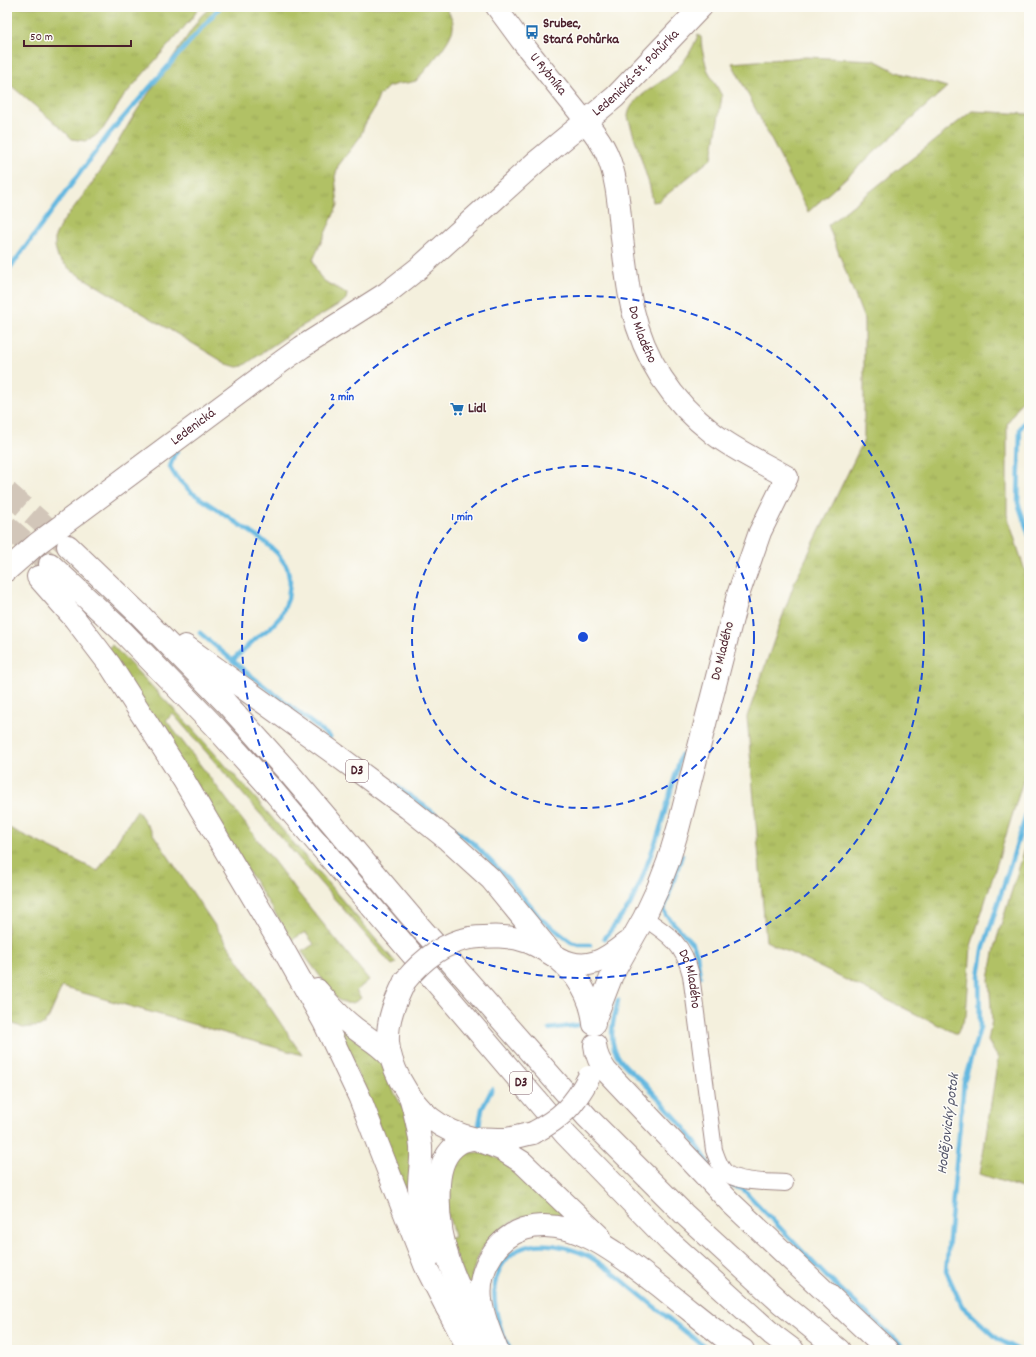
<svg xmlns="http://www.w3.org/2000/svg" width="1036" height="1357" font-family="Dekko,sans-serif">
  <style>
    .grass { fill: url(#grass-tufts); stroke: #7e7048 }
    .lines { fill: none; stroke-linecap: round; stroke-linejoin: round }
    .stream { stroke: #64b8e0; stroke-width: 4.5 }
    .motorway-tunnel { stroke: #d2c6b9; stroke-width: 22; stroke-dasharray: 22 11; stroke-linecap: butt }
    .minor-casing { stroke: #9f8884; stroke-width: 18 }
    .tertiary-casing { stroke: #9f8884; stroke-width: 22 }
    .secondary-casing { stroke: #9f8884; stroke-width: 24 }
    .motorway-casing { stroke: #9f8884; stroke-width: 24 }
    .minor { stroke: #fff; stroke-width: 16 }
    .tertiary { stroke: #fff; stroke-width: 20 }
    .secondary { stroke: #fff; stroke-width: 22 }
    .motorway { stroke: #fff; stroke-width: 22 }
    .secondary-bridge-casing { stroke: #9f8884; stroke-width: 24; stroke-linecap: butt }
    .secondary-bridge { stroke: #fff; stroke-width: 22 }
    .ring { fill: none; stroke: #1d4ed8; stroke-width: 2; stroke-dasharray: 7 5 }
    .labels { text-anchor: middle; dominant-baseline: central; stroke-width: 3; stroke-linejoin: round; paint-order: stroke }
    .shield { fill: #fdfcf7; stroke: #806168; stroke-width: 1 }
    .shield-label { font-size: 13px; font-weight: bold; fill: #4a1f2b }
    .poi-label { font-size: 14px; font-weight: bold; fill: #4a1f2b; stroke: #fdfcf7; text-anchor: start }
    .street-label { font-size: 14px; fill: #4a1f2b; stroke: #fdfcf7 }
    .water-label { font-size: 15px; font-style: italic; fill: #53556a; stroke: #fdfcf7 }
    .centre { fill: #1d4ed8; stroke: #fdfcf7; stroke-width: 2 }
    .ring-label { font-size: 12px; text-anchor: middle; font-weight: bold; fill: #1d4ed8; stroke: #fdfcf7; stroke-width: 3; stroke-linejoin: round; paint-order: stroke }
  </style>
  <defs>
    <pattern id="grass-tufts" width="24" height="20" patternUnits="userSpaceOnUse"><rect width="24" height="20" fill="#b1c165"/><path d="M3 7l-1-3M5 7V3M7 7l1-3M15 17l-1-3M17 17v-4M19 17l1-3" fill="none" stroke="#9aa558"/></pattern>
  </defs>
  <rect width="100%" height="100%" fill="#fdfcf7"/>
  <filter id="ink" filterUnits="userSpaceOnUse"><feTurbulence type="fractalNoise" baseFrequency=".025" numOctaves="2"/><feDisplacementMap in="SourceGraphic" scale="8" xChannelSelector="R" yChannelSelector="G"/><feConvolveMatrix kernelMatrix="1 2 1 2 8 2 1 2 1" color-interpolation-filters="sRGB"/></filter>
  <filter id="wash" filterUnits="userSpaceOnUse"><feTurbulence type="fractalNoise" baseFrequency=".012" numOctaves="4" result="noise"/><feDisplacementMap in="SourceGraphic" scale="16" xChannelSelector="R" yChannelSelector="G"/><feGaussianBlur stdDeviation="0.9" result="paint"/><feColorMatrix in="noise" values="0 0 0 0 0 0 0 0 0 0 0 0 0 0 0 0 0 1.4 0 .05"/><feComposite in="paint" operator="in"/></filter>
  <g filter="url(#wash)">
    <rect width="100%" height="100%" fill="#f4f0dd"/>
    <path class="grass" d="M 7,7 L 199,7 L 193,17 L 124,96 L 103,129 L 94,137 L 85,141 L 72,139 L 63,130 L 7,82 Z
      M 211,7 L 445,7 C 449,13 454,19 453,27 C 453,40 425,70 416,81 L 407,83 L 397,84 L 388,87 L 379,96 L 374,109 L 365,124 L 360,137 L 338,166 L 335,177 L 338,205 L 313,260 C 315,265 316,271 319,275 C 325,285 339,287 347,294 L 346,299 L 343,302 L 292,332 L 243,366 L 237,367 L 227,364 L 72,271 L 58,258 L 55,247 L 55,236 L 61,224 L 88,189 L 105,164 L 134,115 L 201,16 Z
      M 698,35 L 701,37 L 702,49 L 707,69 L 722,96 L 712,158 L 659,201 L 653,202 L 650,187 L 628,117 C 628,99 660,84 673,73 C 684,63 693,49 698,35 Z
      M 806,57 L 874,60 L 897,72 L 947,87 L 808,212 L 732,63 Z
      M 972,111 L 1029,114 L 1029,389 L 1007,424 L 1007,515 L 1029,583 L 1029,762 L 971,946 L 966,1016 L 957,1034 L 766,941 L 747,717 L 795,581 L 864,440 L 864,319 L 828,225 Z
      M 112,645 L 187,723 L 256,799 L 396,963 L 392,965 L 173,714 L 166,720 L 298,893 L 369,980 L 356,991 L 361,998 C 352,1005 347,1005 337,999 L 302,952 L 314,944 L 305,932 L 292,940 L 107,649 Z
      M 137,810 L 302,1055 L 62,987 L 49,1017 L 42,1026 L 23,1028 L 7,1021 L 7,827 L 98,871 Z
      M 1029,836 L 1029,1190 L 1027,1190 L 980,1174 L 998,1058 L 988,1041 L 992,1020 L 989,979 L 997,938 Z
      M 336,1023 L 381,1061 L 388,1081 L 405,1112 L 413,1142 L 409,1199 Z
      M 467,1151 L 491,1155 L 515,1166 L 567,1216 C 556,1215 544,1214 533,1216 C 506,1219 483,1240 475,1265 C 472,1273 472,1283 471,1292 L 448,1239 L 454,1237 L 451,1224 L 443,1204 L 448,1165 Z"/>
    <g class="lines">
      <path class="stream" d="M 7,272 L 108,135 L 220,7
        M 1029,415 L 1020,429 L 1018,503 L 1029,535
        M 177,452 L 174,455 L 170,467 L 176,477 L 191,492 L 264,541 L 277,553 L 287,567 L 290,582 L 288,599 L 281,616 L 270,628 L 256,638 L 233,660
        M 200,633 L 245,671 L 330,737
        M 392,783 L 430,810 L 474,844 L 507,878 L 541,919 L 571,942 L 579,945 L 590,945
        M 682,855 L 664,909 L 666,915 L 693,944 L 697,954 L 700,976
        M 604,939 L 630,905 L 641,881 L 659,832 L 681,755
        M 618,1000 C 615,1015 609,1032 614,1048 C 620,1065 638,1076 650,1089 C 672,1113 696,1139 711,1168
        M 549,1029 L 578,1025
        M 479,1125 L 482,1109 L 492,1089
        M 725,1181 L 731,1185 L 743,1189 L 826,1276 L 907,1350
        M 510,1350 C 498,1326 486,1290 502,1265 C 521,1235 562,1243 590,1257 C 605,1266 620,1278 634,1290 C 659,1310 683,1332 710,1350
        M 1018,1350 L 998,1339 L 962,1306 L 946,1271 L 964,1082 L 980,1028 L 979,976 L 983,950 L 1029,806"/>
    </g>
  </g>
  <g filter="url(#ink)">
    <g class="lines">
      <path class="motorway-tunnel" d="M 7,492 L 67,545
        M 7,526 L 50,564"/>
      <defs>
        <g id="minor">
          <path id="s1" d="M 644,918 C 669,934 684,945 691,975 L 714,1150 C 717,1158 719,1166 725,1172 C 736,1183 770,1182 785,1183"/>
        </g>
        <g id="tertiary">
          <path id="s2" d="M 496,7 L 521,41 L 586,122"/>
        </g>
        <g id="secondary">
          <path id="s3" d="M 586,122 C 593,131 601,141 606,152 C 618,178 619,210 622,238 C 625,261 627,284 632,307 C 644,359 671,401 714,434 C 736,451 763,463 787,477 L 760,532 L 738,595 L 678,829 L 668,862 L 658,888 L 644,918 L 612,975 L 594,1021"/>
          <path id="s4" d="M 7,570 L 38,543 L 281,362 L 302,347 L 387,293 L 420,267 L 536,162 L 615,97 L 701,7"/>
          <path d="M 470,938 C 490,936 509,935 528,942 C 539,946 548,953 559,958 C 586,973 605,960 626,943"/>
          <path d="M 557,958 C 577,974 592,998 594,1024"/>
          <path d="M 405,981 C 395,1002 387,1019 388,1042 C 389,1056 394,1068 400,1080 C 417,1112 440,1131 476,1139"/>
          <path d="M 410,1096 C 415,1113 419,1130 421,1147 C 422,1161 419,1174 419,1187 C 420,1211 422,1234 429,1257"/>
          <path d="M 441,1291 L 447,1308 L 469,1350"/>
          <path d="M 487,1342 C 458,1289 435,1246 439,1184 C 440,1169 444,1153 458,1144 C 471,1135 491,1140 506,1139 C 515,1138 524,1135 533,1133"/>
        </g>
        <path id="motorway" d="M 68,546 L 138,613 L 226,703 L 289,773 L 413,919 L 587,1117 L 684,1214 L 781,1303 L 839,1350
          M 50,564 L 122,631 L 215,727 L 274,792 L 566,1135 L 668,1240 L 773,1335 L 793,1350
          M 38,577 L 75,619 L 110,665 L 183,779 L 274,933 L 324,1022 L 359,1096 L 425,1265 L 447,1308
          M 185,646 L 331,751 L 408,808 L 448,840 L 491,879 L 553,955
          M 317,990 C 328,1003 338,1015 352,1026 C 364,1036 378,1043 389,1055
          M 595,1045 C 596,1056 600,1062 606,1071 L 730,1202 L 887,1350
          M 476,1139 L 501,1149 L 522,1162 L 600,1237
          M 497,1350 C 483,1317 470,1286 493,1253 C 500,1242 512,1233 524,1229 C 574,1214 624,1259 661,1287 C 683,1305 705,1322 727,1340 L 743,1350"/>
      </defs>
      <use href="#minor" class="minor-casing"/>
      <use href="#tertiary" class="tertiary-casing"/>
      <use href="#secondary" class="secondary-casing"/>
      <use href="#motorway" class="motorway-casing"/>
      <use href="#minor" class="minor"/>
      <use href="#tertiary" class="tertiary"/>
      <use href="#secondary" class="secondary"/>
      <use href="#motorway" class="motorway"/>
      <defs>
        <path id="secondary-bridge" d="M 405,981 C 422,960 443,943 470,938
          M 533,1133 C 561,1118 574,1106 589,1077"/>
      </defs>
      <use href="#secondary-bridge" class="secondary-bridge-casing"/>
      <use href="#secondary-bridge" class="secondary-bridge"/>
    </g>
  </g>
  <g class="ring">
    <circle cx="583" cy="637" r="171"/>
    <circle cx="583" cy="637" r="341"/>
  </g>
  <defs>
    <symbol id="bus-bare" viewBox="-9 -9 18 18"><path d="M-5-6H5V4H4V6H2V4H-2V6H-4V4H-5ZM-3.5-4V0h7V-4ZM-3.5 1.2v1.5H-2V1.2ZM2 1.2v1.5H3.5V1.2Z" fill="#1f6fb2" stroke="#fdfcf7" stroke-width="2.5" paint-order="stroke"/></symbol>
    <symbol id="supermarket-bare" viewBox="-9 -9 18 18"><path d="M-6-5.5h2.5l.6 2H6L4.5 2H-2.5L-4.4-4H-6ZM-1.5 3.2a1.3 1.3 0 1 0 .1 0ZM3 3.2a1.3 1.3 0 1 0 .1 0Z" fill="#1f6fb2" stroke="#fdfcf7" stroke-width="2.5" paint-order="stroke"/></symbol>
  </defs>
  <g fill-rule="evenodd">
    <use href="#bus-bare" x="522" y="22" width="20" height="20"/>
    <use href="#supermarket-bare" x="447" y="399" width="20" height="20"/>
  </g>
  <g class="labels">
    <g class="shield">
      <rect x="346" y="760" width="22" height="22" rx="3"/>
      <rect x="510" y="1072" width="22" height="22" rx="3"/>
    </g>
    <g class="shield-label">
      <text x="357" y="771">D3</text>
      <text x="521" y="1083">D3</text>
    </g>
    <g class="poi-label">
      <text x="543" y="24">Srubec,<tspan x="543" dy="16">Stará Pohůrka</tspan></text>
      <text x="468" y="409">Lidl</text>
    </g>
    <g class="street-label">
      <text stroke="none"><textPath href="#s4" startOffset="803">Ledenická-St. Pohůrka</textPath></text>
      <text stroke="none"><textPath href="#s2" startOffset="85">U Rybníka</textPath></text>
      <text stroke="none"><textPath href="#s3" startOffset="223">Do Mladého</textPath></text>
      <text stroke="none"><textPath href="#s4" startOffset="235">Ledenická</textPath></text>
      <text transform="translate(723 651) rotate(-76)">Do Mladého</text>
      <text stroke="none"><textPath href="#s1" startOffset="80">Do Mladého</textPath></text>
    </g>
    <g class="water-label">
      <text transform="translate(949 1124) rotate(-83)">Hodějovický potok</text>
    </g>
  </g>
  <circle cx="583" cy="637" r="6" class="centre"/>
  <g class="ring-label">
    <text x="342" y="400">2 min</text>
    <text x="462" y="520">1 min</text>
  </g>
  <rect width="1036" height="1357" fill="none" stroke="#fdfcf7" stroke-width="24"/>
  <path d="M24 40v6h107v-6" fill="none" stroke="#4a1f2b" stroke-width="2"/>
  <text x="30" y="40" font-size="12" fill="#4a1f2b" stroke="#fdfcf7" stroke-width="3" paint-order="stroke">50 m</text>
</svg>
